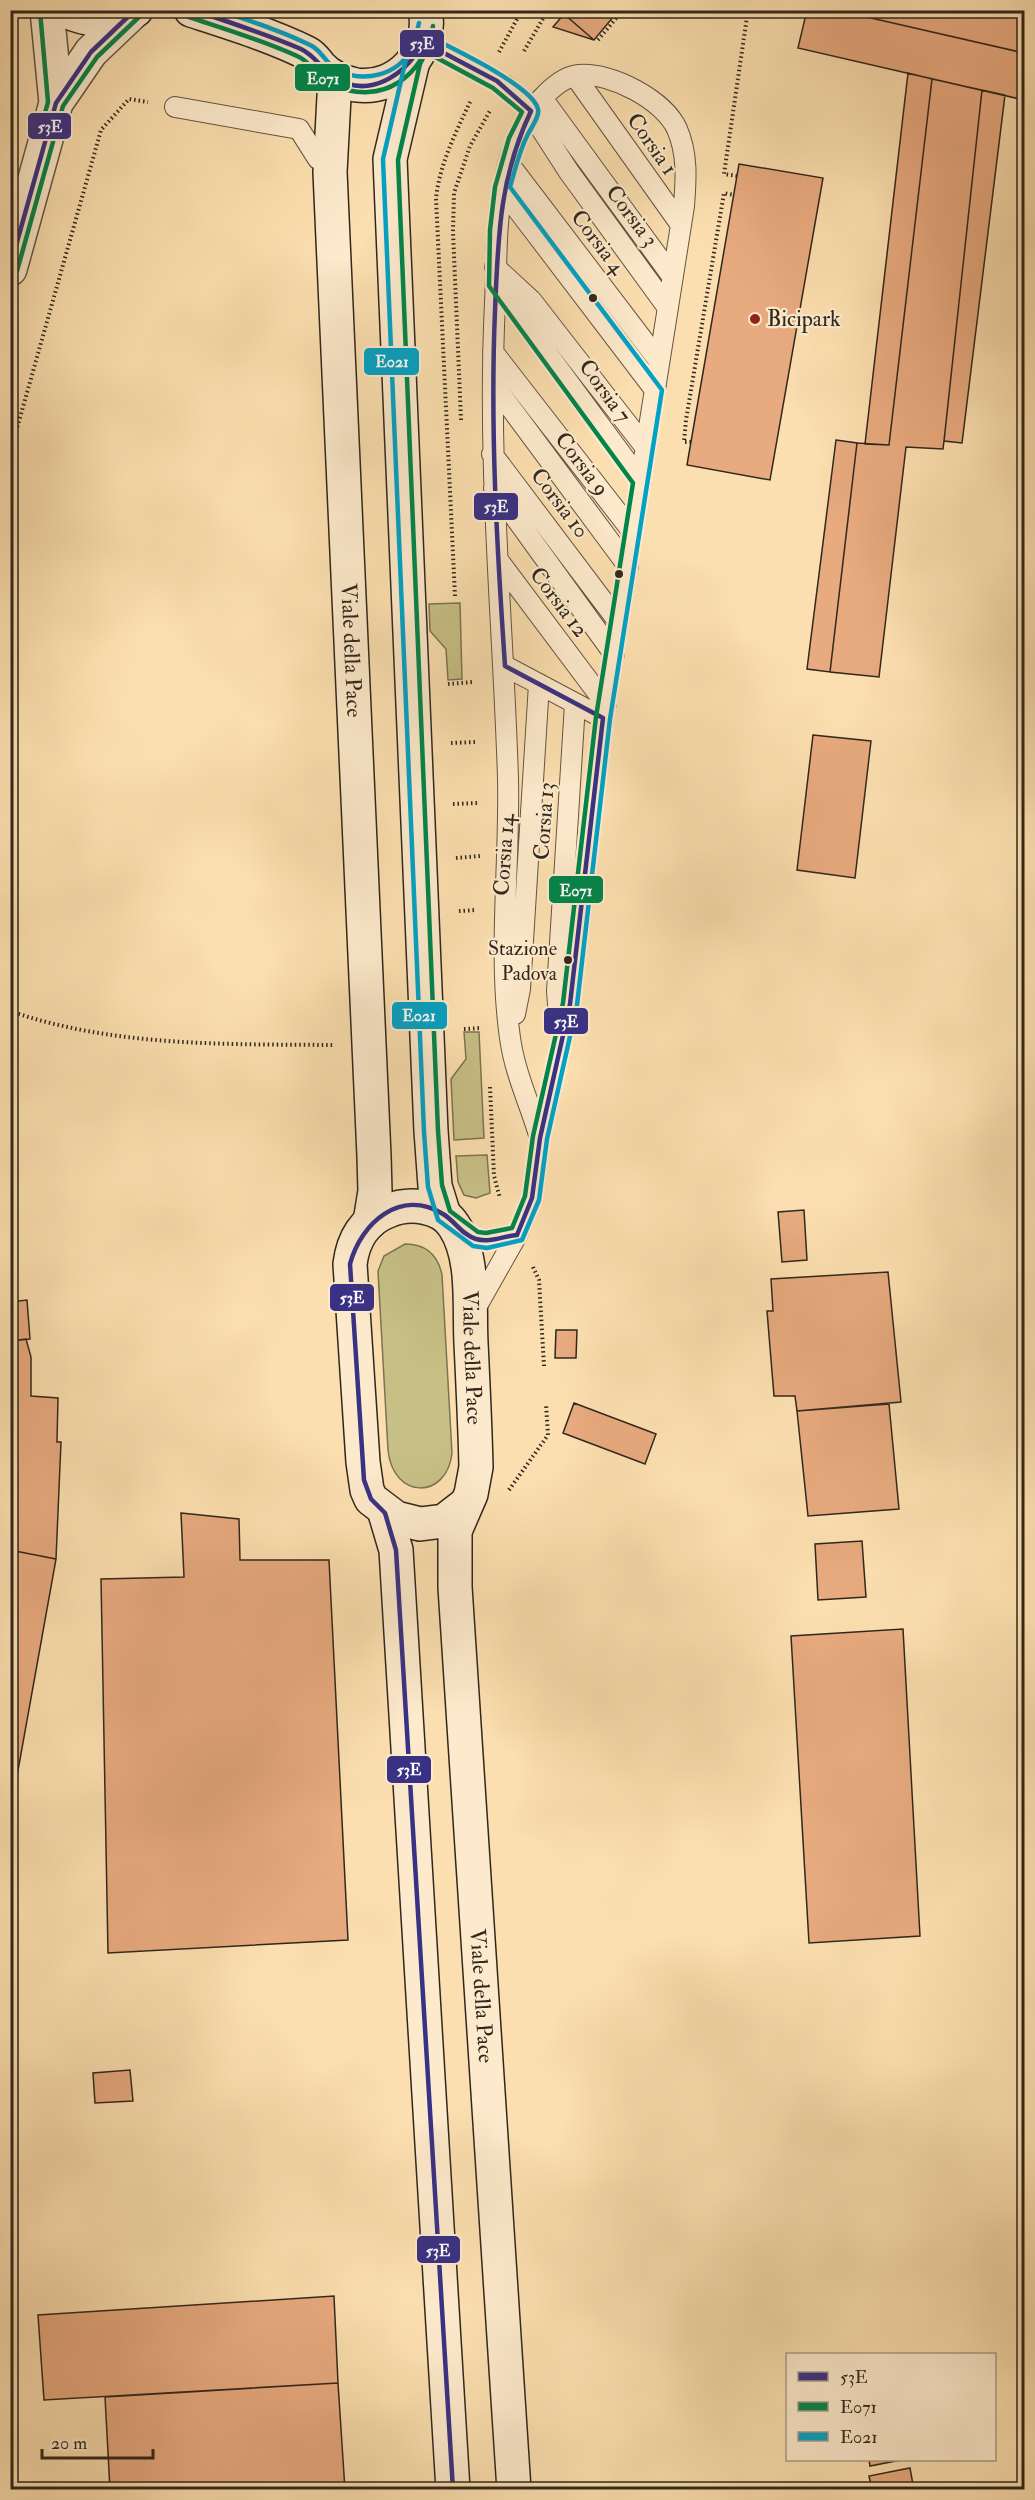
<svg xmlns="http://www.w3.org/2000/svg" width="1035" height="2500" font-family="'IM FELL Double Pica',serif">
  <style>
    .green { fill: #c7c086; stroke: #7c7452; stroke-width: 1.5 }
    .building { fill: #e8aa7f; stroke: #30271d; stroke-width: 1.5 }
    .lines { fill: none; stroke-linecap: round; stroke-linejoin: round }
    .lane-casing { stroke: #635542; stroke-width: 22 }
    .street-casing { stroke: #635542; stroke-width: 36 }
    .secondary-casing { stroke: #30271d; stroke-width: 36 }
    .path { stroke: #30271d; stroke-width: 4; stroke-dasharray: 1.5 3; stroke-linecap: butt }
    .lane { stroke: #fdeacc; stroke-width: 20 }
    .street { stroke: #fdeacc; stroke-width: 33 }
    .secondary { stroke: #fdeacc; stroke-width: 33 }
    .bus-1-casing { stroke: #fdeacc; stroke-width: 9 }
    .bus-2-casing { stroke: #fdeacc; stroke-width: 9 }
    .bus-3-casing { stroke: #fdeacc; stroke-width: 9 }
    .bus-1 { stroke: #393185; stroke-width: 4.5 }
    .bus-2 { stroke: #00854a; stroke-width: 4.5 }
    .bus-3 { stroke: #02a2c5; stroke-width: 4.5 }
    .bus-dot { fill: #30271d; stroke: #fdeacc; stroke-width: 2 }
    .poi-dot { fill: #8f2418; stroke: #fdeacc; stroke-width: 2 }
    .labels { text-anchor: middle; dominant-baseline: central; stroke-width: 4.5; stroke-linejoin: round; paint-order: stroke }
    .bus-label { font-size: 20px; fill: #30271d; stroke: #fdeacc; text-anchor: end }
    .street-label { font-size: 22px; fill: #30271d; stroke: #fdeacc }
    .poi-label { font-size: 22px; fill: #30271d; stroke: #fdeacc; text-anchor: start }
    .line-badge { stroke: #fdeacc; stroke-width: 2 }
    .badge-label { font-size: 16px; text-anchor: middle; font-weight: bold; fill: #fff }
  </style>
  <rect width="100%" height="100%" fill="#fcdfb0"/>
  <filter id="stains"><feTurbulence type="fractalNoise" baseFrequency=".00333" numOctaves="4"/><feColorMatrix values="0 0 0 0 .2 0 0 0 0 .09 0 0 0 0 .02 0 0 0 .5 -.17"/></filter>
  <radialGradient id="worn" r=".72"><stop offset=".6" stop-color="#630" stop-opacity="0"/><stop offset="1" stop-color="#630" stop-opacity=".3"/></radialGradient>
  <path class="green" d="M 460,603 L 462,679 L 448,680 L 446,649 L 430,631 L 429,604 Z
    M 464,1032 L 479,1032 L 484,1138 L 454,1140 L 451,1079 L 466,1059 Z
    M 487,1155 L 490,1193 L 476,1198 L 464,1195 L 458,1182 L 456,1156 Z
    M 405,1244 C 426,1244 438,1255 442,1275 L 452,1453 C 447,1500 393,1500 388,1450 L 378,1271 L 384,1256 Z"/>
  <path class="building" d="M 566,10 L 619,10 L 594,40 L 564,14 Z
    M 807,10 L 836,10 L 1024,53 L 1024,100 L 798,48 Z
    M 836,10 L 1024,10 L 1024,53 Z
    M 564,14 L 594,40 L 553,27 Z
    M 908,73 L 932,79 L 889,445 L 865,444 Z
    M 932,79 L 982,90 L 944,441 L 943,449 L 906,447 L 879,677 L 830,672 L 857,443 L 889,445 Z
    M 982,90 L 1005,95 L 962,443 L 944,441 Z
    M 739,164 L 823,178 L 770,480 L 687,465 Z
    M 836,440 L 857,443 L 830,672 L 807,669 Z
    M 813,735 L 871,741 L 855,878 L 797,870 Z
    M 804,1210 L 807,1260 L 782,1262 L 778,1212 Z
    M 888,1272 L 901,1402 L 797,1411 L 795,1396 L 774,1396 L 767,1311 L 773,1311 L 771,1279 Z
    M 27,1300 L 30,1339 L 10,1341 L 10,1302 Z
    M 556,1330 L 577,1330 L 576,1358 L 555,1358 Z
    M 26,1339 L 31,1357 L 31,1396 L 58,1398 L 57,1442 L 61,1442 L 56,1559 L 10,1550 L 10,1341 Z
    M 574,1403 L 656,1434 L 645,1464 L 563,1433 Z
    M 889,1404 L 899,1509 L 808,1516 L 797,1411 Z
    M 181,1513 L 239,1519 L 240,1560 L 329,1560 L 348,1940 L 108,1953 L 101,1579 L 184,1577 Z
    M 862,1541 L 866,1597 L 818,1600 L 815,1544 Z
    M 10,1550 L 56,1559 L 10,1815 Z
    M 903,1629 L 920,1936 L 809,1943 L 791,1636 Z
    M 130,2070 L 133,2101 L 95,2103 L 93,2073 Z
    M 334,2296 L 338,2383 L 44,2400 L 38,2315 Z
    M 338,2383 L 345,2490 L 110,2490 L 105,2397 Z
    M 869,2460 L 901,2460 L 870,2466 Z
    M 910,2468 L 914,2490 L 872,2490 L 869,2476 Z"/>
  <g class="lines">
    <defs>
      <path id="lane" d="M 423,42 L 506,86 L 522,99 L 569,172 L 668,308
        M 575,76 L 681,225
        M 542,98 L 672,276
        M 175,107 L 299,129 L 318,159
        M 509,164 L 659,361
        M 502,189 L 655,390
        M 495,267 L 531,300 L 646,448
        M 496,284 L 641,481
        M 493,352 L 632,531
        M 493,384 L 628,566
        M 492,454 L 618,621
        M 494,488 L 614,654
        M 498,560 L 606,704
        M 505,666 L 603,718
        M 515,1014 L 520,989 L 539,684
        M 559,1018 L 557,991 L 575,704
        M 456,1226 C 486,1250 486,1236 517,1235
        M 474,1311 L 517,1235 L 532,1198 L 540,1138 L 570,1004 L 603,718 L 684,206 C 686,180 688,154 677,129 C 664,100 611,72 579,75 C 566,76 555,85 546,94 C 522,118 509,154 503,187 C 495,226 497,264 495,303 C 487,462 503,620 508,778 C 510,864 498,953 510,1038 C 515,1074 530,1104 540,1138"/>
      <path id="street" d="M 47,10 L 56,103
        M 10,269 L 56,103 L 91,52 L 132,13"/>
      <g id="secondary">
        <path d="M 64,10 C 87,21 113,25 136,10"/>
        <path d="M 191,10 C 231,23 270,35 307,53 C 313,56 316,61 320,66 C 329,76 342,82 356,85 C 398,91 434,51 425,10"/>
        <path d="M 413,61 L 390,159 L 431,1131 L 435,1186 L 444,1215"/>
        <path id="s1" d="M 335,78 L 330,172 L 374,1156 L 375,1191 L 370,1222"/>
        <path id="s2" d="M 466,1504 L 444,1521 L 420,1524 L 396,1518 L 371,1499 L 367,1490 L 363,1462 L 350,1264 C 353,1240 364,1220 388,1211 C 409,1202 441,1205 454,1226 C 475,1257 469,1307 471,1343 C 473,1384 475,1425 476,1467 L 471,1494 L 455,1531 L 455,1587 L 514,2490"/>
        <path d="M 385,1513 L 396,1550 L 453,2490"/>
      </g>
    </defs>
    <use href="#lane" class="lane-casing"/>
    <use href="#street" class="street-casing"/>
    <use href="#secondary" class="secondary-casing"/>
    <path class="path" d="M 598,40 L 623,10
      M 524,51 L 548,10
      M 499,52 L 522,10
      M 737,176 L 724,174 L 748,10
      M 461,420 L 453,232 L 454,193 L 470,146 L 491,109
      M 691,442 L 684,442 L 686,420 L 724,193 L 734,195
      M 10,453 L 101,130 L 129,99 L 148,102
      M 455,596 L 436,198 C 440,163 456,132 471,100
      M 448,684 L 473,682
      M 451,743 L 476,742
      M 453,804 L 478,803
      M 456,858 L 480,856
      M 459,911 L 476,910
      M 10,1011 C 114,1047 225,1044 333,1045
      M 464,1029 L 481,1028
      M 490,1087 L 494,1176 L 500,1198
      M 533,1267 L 539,1280 L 544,1366
      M 509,1490 L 548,1435 L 546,1404"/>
    <use href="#lane" class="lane"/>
    <use href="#street" class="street"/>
    <use href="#secondary" class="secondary"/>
    <defs>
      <path id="bus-1" d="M 193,10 C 229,22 266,34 301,49 C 314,55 321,68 333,76 C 368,101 406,75 423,42 L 497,81 L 531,111 C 499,178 498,239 495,311 C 490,429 497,548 505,666 L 603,718 L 570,1004 L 540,1138 L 532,1198 L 517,1235
        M 10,267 L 56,103 L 91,52 L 135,10
        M 453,2490 L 396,1550 L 385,1513 L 371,1499 L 364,1480 L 350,1264 C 361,1223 400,1188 443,1214 C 455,1221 462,1235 476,1239 C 490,1243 503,1236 517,1235"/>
      <path id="bus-2" d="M 40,11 L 48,102 L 42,124
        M 189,17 C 225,29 262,40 297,56 C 312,62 318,78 333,85 C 382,107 425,76 433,26
        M 426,52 L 493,88 L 522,112 L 509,138 L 495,187 L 490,230 L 489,286 L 633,483 L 596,717 L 563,1003 L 533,1136 L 525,1196 L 512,1228 L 486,1233 L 478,1232 L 450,1211 L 442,1185 L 438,1131 L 398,160 L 420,64 Z
        M 17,271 L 63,106 L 97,57 L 141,15"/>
      <path id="bus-3" d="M 217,10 C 250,21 282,31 312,46 C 323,52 327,66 339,71 C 365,83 397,75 411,50 C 415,42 417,31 419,23
        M 416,39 L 406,59 L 383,159 L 424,1132 L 428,1187 L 438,1220 L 473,1246 L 487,1248 L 522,1240 L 539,1200 L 547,1139 L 577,1005 L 610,719 L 662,390 L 510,187 C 515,170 519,151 528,134 C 531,128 540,116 538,109 C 532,85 449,47 426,35"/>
    </defs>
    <use href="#bus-1" class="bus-1-casing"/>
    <use href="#bus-2" class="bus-2-casing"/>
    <use href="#bus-3" class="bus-3-casing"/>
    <use href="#bus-1" class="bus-1"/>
    <use href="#bus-2" class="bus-2"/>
    <use href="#bus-3" class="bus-3"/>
  </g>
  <g class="bus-dot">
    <circle cx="593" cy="298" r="5"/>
    <circle cx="619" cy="574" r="5"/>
    <circle cx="568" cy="960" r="5"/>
  </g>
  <circle class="poi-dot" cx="755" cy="319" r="6"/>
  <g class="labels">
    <g class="bus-label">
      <text x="557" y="948">Stazione<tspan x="557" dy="25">Padova</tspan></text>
    </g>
    <g class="street-label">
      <text transform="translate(652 144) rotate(55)">Corsia 1</text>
      <text transform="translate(632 216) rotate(53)">Corsia 3</text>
      <text transform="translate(598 242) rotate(53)">Corsia 4</text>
      <text transform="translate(605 391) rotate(54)">Corsia 7</text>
      <text transform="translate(582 464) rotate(53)">Corsia 9</text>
      <text transform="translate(560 503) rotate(53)">Corsia 10</text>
      <text transform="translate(559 602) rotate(53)">Corsia 12</text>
      <text stroke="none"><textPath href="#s1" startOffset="573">Viale della Pace</textPath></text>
      <text transform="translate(544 821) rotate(-86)">Corsia 13</text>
      <text transform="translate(504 855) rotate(-86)">Corsia 14</text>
      <text stroke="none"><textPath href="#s2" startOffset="621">Viale della Pace</textPath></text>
      <text stroke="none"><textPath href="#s2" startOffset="1264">Viale della Pace</textPath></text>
    </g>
    <g class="poi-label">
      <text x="767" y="319">Bicipark</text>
    </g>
  </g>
  <g class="line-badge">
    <rect x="399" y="29" width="46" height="29" rx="6" fill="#393185"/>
    <rect x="294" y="63" width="57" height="29" rx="6" fill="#00854a"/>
    <rect x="27" y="112" width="45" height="28" rx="6" fill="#393185"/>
    <rect x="363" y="347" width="57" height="29" rx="6" fill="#02a2c5"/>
    <rect x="473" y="492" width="46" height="29" rx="6" fill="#393185"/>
    <rect x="548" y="875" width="56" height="29" rx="6" fill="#00854a"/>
    <rect x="391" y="1001" width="57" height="29" rx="6" fill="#02a2c5"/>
    <rect x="543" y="1007" width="46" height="28" rx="6" fill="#393185"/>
    <rect x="329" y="1283" width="46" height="29" rx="6" fill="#393185"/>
    <rect x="386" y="1755" width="46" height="29" rx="6" fill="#393185"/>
    <rect x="416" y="2235" width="45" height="29" rx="6" fill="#393185"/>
  </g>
  <g class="badge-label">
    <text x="422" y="49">53E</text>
    <text x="323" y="84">E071</text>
    <text x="50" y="132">53E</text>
    <text x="392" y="367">E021</text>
    <text x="496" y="512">53E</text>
    <text x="576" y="896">E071</text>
    <text x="419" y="1021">E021</text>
    <text x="566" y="1027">53E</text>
    <text x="352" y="1303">53E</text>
    <text x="409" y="1775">53E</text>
    <text x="438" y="2256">53E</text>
  </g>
  <rect width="1035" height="2500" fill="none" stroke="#fcdfb0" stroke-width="36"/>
  <rect x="12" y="12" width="1011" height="2476" fill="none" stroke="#30271d" stroke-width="3"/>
  <rect x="18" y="18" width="999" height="2464" fill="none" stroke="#30271d" stroke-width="1.5"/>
  <rect x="786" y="2353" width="210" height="108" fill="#fdeacc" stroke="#ab9c86" stroke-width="1.5"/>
  <rect x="798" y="2372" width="30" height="9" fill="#393185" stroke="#ab9c86" stroke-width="1.5"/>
  <text x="840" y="2383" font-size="18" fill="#30271d">53E</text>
  <rect x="798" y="2402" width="30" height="9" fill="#00854a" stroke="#ab9c86" stroke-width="1.5"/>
  <text x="840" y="2413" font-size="18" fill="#30271d">E071</text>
  <rect x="798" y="2432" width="30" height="9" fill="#02a2c5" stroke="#ab9c86" stroke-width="1.5"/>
  <text x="840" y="2443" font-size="18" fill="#30271d">E021</text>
  <path d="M42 2449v9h111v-9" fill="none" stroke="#30271d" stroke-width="3"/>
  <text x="51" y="2449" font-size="18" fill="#30271d" stroke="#fdeacc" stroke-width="4.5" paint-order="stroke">20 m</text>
  <rect width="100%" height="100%" filter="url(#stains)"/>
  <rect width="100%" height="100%" fill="url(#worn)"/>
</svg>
